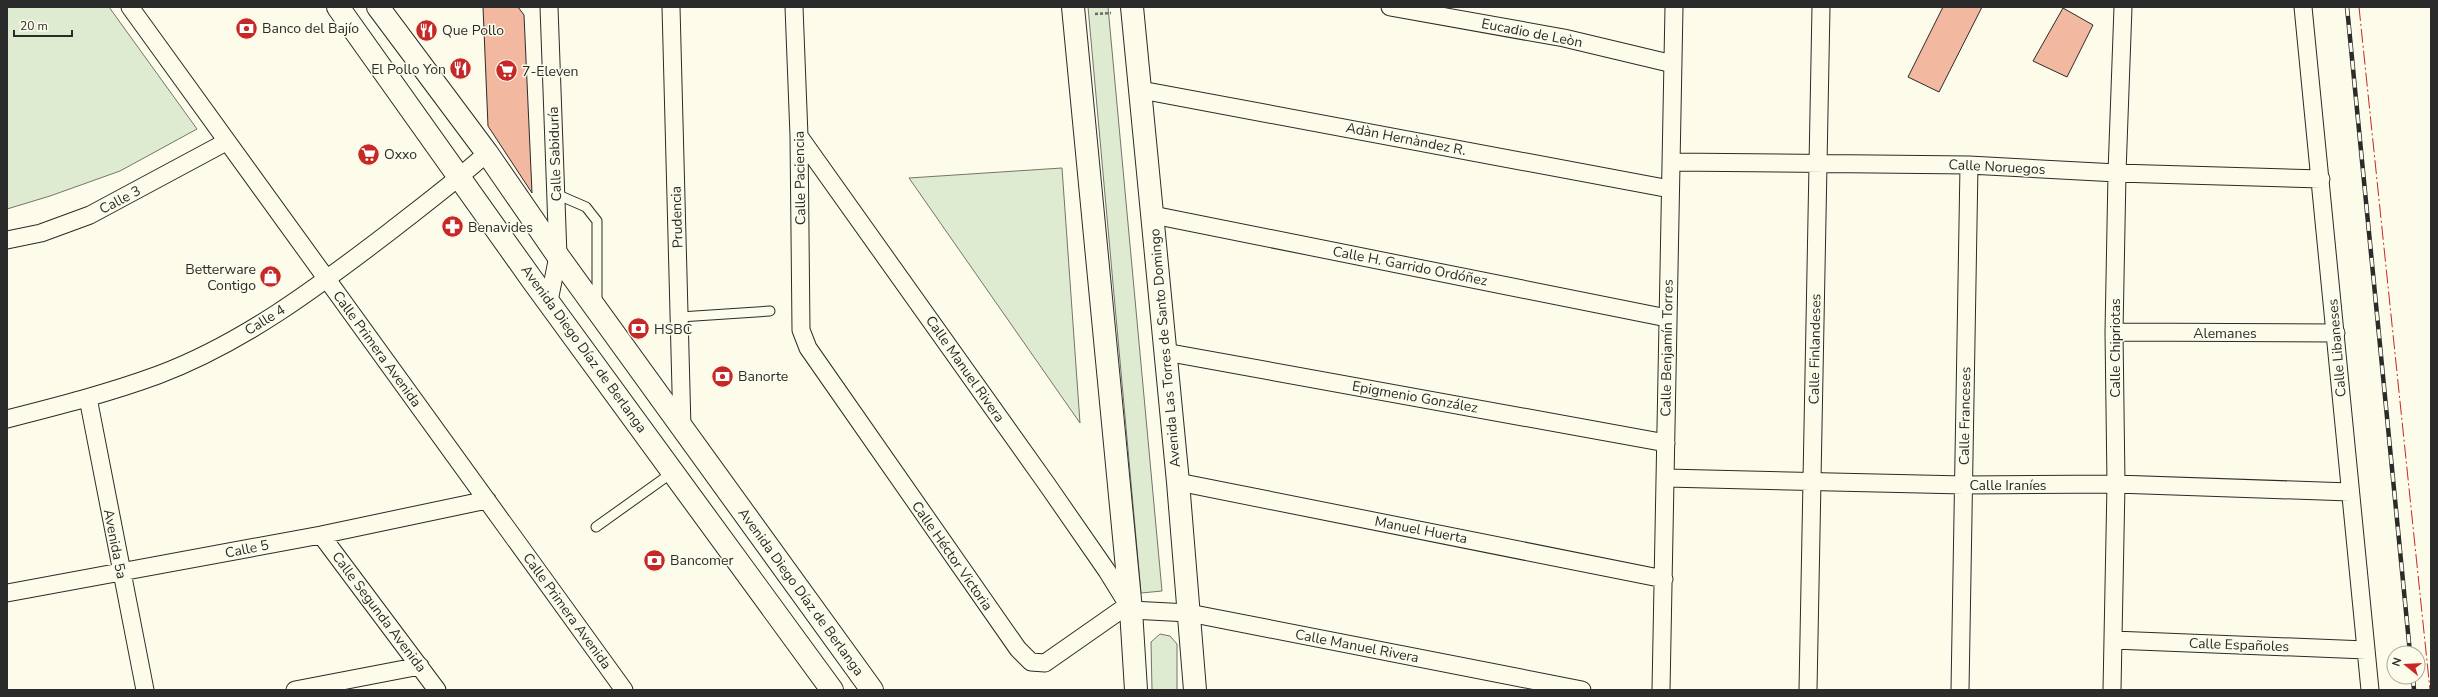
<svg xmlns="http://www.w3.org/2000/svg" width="2438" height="697" font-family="'Nunito Sans',sans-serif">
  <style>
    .green { fill: #deebd1; stroke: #74746e }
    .building { fill: #f2b8a0; stroke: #2b2b2b }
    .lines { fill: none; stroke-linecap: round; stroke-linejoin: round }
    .lane-casing { stroke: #2b2b2b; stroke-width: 11 }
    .street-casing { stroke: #2b2b2b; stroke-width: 19 }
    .secondary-casing { stroke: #2b2b2b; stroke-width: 24 }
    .path { stroke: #6a6964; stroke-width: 2.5; stroke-dasharray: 3 2; stroke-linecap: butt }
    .lane { stroke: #fdfbea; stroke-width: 9 }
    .street { stroke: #fdfbea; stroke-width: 17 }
    .secondary { stroke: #fdfbea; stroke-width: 22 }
    .rail-casing { stroke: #2b2b2b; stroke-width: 4.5 }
    .rail { stroke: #fdfbea; stroke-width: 3; stroke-dasharray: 9; stroke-linecap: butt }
    .power { stroke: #c62828; stroke-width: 1; stroke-dasharray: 14 3 2 3; stroke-linecap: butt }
    .labels { text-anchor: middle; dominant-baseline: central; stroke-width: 3; stroke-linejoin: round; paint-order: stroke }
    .poi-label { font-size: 14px; fill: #2b2b2b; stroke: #fdfbea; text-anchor: start }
    .street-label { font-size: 14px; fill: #2b2b2b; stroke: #fdfbea }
  </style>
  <rect width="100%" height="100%" fill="#fdfbea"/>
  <path class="green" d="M 7,7 L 109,7 L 197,129 L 120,171 L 50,196 L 7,209 Z
    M 1088,7 L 1108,7 L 1162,591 L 1141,593 Z
    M 1062,168 L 1080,423 L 909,178 Z
    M 1160,634 L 1170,636 L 1177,644 L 1177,690 L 1152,690 L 1151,642 Z"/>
  <path class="building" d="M 483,7 L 518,7 L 524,15 L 532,193 L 488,126 Z
    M 1943,7 L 1982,7 L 1939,92 L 1908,77 Z
    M 2063,8 L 2093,25 L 2067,77 L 2033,61 Z"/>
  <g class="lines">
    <defs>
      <path id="lane" d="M 556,194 L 586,207 L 597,221 L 597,304
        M 680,317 L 770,311
        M 596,527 L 673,472"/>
      <path id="street" d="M 130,7 L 624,690
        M 549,7 L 558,256 L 549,301
        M 671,7 L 682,428
        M 794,7 L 799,136 L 801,330 L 808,348 L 1018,649 L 1031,662 L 1045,663 L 1128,605 L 1131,610 L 1189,613 L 1582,690
        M 1390,7 L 1564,38 L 1673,64
        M 2303,7 L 2370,690
        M 1141,90 L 1670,189
        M 799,136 L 1046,483 L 1107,571 L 1128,605
        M 1672,162 L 1969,165 L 2117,173 L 2321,179
        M 1153,215 L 1667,318
        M 7,240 L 41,233 L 90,215 L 226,142
        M 2114,332 L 2336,333
        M 1165,352 L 1666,443
        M 88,398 L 145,690
        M 7,419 C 58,406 109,393 158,375 C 243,343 316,288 388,233 C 421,207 455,182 487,153
        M 1666,478 L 1964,485 L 2116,484 L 2350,492
        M 1178,482 L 1664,579
        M 321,535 L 437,690
        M 7,593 L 321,535 L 487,500
        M 2113,640 L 2366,650
        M 295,690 L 420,666
        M 1661,690 L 1674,7
        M 1808,690 L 1821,7
        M 1960,690 L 1969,165
        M 2112,690 L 2116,484 L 2114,332 L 2117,173 L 2123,7"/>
      <path id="secondary" d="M 338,7 L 533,281 L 832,690
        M 378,7 L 487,153 L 558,256 L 872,690
        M 1073,7 L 1131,610 L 1136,690
        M 1132,7 L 1178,482 L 1195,690"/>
    </defs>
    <use href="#lane" class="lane-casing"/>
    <use href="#street" class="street-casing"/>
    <use href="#secondary" class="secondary-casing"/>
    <path class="path" d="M 1095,14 L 1111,13"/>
    <use href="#lane" class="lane"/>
    <use href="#street" class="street"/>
    <use href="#secondary" class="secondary"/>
    <defs>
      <path id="rail" d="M 2347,7 L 2410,653
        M 2413,677 L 2414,690"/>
    </defs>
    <use href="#rail" class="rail-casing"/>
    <use href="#rail" class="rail"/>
    <path class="power" d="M 2359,7 L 2430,690"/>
  </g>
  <defs>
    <symbol id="bank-disc" viewBox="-11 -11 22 22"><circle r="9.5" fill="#c62828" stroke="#fdfbea"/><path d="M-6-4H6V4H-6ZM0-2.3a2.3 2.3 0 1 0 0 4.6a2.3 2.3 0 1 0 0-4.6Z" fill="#fff"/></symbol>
    <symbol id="restaurant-disc" viewBox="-11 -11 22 22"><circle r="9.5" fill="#c62828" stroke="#fdfbea"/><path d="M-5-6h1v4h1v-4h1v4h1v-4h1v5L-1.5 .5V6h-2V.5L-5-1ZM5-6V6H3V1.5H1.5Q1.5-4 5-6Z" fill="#fff"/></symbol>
    <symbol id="supermarket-disc" viewBox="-11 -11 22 22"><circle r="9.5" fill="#c62828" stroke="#fdfbea"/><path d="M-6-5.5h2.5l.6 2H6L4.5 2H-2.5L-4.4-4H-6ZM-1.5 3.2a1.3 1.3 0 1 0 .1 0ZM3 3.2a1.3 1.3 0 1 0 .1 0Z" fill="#fff"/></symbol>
    <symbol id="pharmacy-disc" viewBox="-11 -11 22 22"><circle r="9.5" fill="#c62828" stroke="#fdfbea"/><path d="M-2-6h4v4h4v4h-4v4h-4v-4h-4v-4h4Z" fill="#fff"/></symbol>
    <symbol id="shop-disc" viewBox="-11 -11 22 22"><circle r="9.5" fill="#c62828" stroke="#fdfbea"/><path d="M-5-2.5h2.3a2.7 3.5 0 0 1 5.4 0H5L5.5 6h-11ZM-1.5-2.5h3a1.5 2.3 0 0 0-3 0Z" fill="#fff"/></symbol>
  </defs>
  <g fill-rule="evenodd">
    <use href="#bank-disc" x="234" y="16" width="25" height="25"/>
    <use href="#restaurant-disc" x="414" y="18" width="25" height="25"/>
    <use href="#restaurant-disc" x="448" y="56" width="25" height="25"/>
    <use href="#supermarket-disc" x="494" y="58" width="25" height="25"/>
    <use href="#supermarket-disc" x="356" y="142" width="25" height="25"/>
    <use href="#pharmacy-disc" x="440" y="214" width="25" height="25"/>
    <use href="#shop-disc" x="258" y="264" width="25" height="25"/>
    <use href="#bank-disc" x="626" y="316" width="25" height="25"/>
    <use href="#bank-disc" x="710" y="364" width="25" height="25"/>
    <use href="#bank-disc" x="642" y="548" width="25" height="25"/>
  </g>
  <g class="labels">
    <g class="poi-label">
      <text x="262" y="28">Banco del Bajío</text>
      <text x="442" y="30">Que Pollo</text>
      <text x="446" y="69" text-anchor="end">El Pollo Yon</text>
      <text x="522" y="71">7-Eleven</text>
      <text x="384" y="154">Oxxo</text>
      <text x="468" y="227">Benavides</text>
      <text x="256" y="269" text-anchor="end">Betterware<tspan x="256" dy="16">Contigo</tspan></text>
      <text x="654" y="329">HSBC</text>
      <text x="738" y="376">Banorte</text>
      <text x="670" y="560">Bancomer</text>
    </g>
    <g class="street-label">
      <text transform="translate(1532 33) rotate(11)">Eucadio de Leòn</text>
      <text transform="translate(1406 139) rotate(11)">Adàn Hernàndez R.</text>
      <text transform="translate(555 154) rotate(-92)">Calle Sabiduría</text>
      <text transform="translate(1997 167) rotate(3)">Calle Noruegos</text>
      <text transform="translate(800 178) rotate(-91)">Calle Paciencia</text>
      <text transform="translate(120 200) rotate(-28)">Calle 3</text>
      <text transform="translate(677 217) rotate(-92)">Prudencia</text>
      <text transform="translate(1410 266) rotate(11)">Calle H. Garrido Ordóñez</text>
      <text transform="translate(265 320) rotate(-32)">Calle 4</text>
      <text x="2225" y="333">Alemanes</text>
      <text transform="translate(1165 348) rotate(-95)">Avenida Las Torres de Santo Domingo</text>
      <text transform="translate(1667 348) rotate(-89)">Calle Benjamín Torres</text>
      <text transform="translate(2115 348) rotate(-90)">Calle Chipriotas</text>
      <text transform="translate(2337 348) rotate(-95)">Calle Libaneses</text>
      <text transform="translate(377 349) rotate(54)">Calle Primera Avenida</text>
      <text transform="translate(584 349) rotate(54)">Avenida Diego Díaz de Berlanga</text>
      <text transform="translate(1815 349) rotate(-89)">Calle Finlandeses</text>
      <text transform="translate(965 369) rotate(55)">Calle Manuel Rivera</text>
      <text transform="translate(1415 397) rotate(10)">Epigmenio González</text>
      <text transform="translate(1965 416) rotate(-89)">Calle Franceses</text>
      <text x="2008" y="485">Calle Iraníes</text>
      <text transform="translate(1421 530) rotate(11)">Manuel Huerta</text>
      <text transform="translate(115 544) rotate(79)">Avenida 5a</text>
      <text transform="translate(247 549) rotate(-11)">Calle 5</text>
      <text transform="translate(952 556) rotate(55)">Calle Héctor Victoria</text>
      <text transform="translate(801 592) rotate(54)">Avenida Diego Díaz de Berlanga</text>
      <text transform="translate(567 611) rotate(54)">Calle Primera Avenida</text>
      <text transform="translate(379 612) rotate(53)">Calle Segunda Avenida</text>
      <text transform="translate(2239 645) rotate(2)">Calle Españoles</text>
      <text transform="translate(1357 646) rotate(11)">Calle Manuel Rivera</text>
    </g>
  </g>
  <rect width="2438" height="697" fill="none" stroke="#2b2b2b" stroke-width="16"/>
  <g transform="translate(2406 665) rotate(288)"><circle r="19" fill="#fdfbea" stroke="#a9a89e"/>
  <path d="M0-3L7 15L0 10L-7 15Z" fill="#c62828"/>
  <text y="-6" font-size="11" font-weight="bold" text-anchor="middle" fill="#2b2b2b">N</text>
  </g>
  <path d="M14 30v6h58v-6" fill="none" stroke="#2b2b2b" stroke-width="2"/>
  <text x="20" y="30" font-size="12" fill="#2b2b2b" stroke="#fdfbea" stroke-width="3" paint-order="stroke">20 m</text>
</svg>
